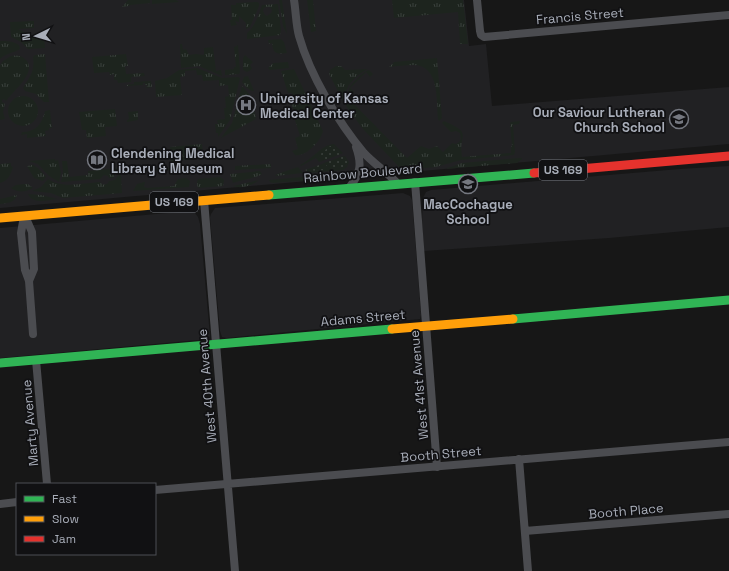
<svg xmlns="http://www.w3.org/2000/svg" width="729" height="571" font-family="'Space Grotesk',sans-serif">
  <style>
    .built { fill: #212123 }
    .grass { fill: url(#grass-tufts); fill-rule: evenodd }
    .garden { fill: url(#garden-dots) }
    .lines { fill: none; stroke-linecap: round; stroke-linejoin: round }
    .street { stroke: #4b4c50; stroke-width: 8 }
    .fast { stroke: #30b455; stroke-width: 9 }
    .slow { stroke: #ff9f0a; stroke-width: 9 }
    .jam { stroke: #e5322d; stroke-width: 9 }
    .labels { text-anchor: middle; dominant-baseline: central; stroke-width: 3.5; stroke-linejoin: round; paint-order: stroke }
    .shield { fill: #111113; stroke: #7b7e86; stroke-width: 1 }
    .shield-label { font-size: 12px; font-weight: bold; fill: #a8adb8 }
    .street-label { font-size: 13px; fill: #a8adb8; stroke: #111113 }
    .poi-label { font-size: 13px; font-weight: bold; fill: #a8adb8; stroke: #111113; text-anchor: start }
  </style>
  <defs>
    <pattern id="grass-tufts" width="24" height="20" patternUnits="userSpaceOnUse"><rect width="24" height="20" fill="#1d241e"/><path d="M3 7l-1-3M5 7V3M7 7l1-3M15 17l-1-3M17 17v-4M19 17l1-3" fill="none" stroke="#3b413d"/></pattern>
    <pattern id="garden-dots" width="8" height="8" patternUnits="userSpaceOnUse"><rect width="8" height="8" fill="#1d241e"/><path d="M2 2h.1M6 6h.1" fill="none" stroke="#3b413d" stroke-width="1.8" stroke-linecap="round"/></pattern>
  </defs>
  <rect width="100%" height="100%" fill="#171717"/>
  <path class="built" d="M 0,0 L 464,0 L 469,46 L 486,44 L 492,106 L 729,87 L 729,144 L 0,208 Z
    M 729,166 L 729,227 L 609,238 L 424,251 L 422,222 L 423,198 L 426,192 L 431,190 L 680,169 Z
    M 403,193 L 410,196 L 412,200 L 421,315 L 420,319 L 226,338 L 222,337 L 220,331 L 210,217 L 211,214 L 215,208 Z
    M 190,211 L 195,213 L 198,217 L 200,224 L 210,336 L 209,339 L 0,358 L 0,228 Z"/>
  <path class="grass" d="M 128,0 L 150,0 L 150,3 L 130,5 L 129,6 L 122,7 Z
    M 152,0 L 176,0 L 179,2 L 152,4 Z
    M 279,0 L 282,0 L 287,34 L 283,26 Z
    M 307,0 L 313,0 L 316,31 L 311,32 Z
    M 392,0 L 463,0 L 468,44 L 460,44 L 458,12 L 394,18 Z
    M 257,2 L 259,3 L 259,6 L 250,27 L 246,29 L 246,23 L 239,16 L 239,22 L 235,21 L 237,25 L 231,26 L 230,20 L 232,20 L 231,5 L 236,5 L 236,3 Z
    M 278,4 L 281,30 L 280,35 L 247,39 L 247,33 C 255,26 259,15 262,5 ZM 267,7 L 270,7 L 272,10 L 271,13 L 267,16 L 265,15 L 263,11 L 264,8 Z
    M 34,21 L 34,28 L 18,29 L 31,36 L 44,35 L 45,48 L 28,49 L 21,42 L 11,37 L 10,22 Z
    M 281,39 L 284,42 L 287,53 C 278,54 273,55 272,43 L 269,44 L 268,40 Z
    M 0,41 C 7,41 13,41 19,45 L 20,49 C 14,53 6,53 0,59 Z
    M 180,44 L 182,44 L 183,50 L 186,49 L 189,55 L 196,54 L 203,55 L 204,54 L 204,48 L 213,47 L 216,71 L 221,70 L 222,76 L 199,66 L 181,68 Z
    M 237,45 L 238,45 L 240,72 L 239,74 L 225,75 L 225,70 L 234,69 L 234,67 L 236,67 L 234,47 L 237,46 Z
    M 45,54 L 49,102 L 44,102 L 36,94 L 25,91 L 23,88 C 30,76 35,72 33,57 L 35,55 Z
    M 126,54 L 128,66 L 125,66 L 126,74 L 144,73 L 145,76 L 131,77 L 131,82 L 118,83 L 117,80 L 114,80 L 114,74 L 110,75 L 109,72 L 94,73 L 92,57 Z
    M 245,55 L 253,62 L 250,65 L 252,68 L 251,70 L 247,72 L 243,70 L 243,58 Z
    M 11,56 C 16,55 21,55 25,59 C 39,71 13,91 6,101 L 4,99 L 2,100 L 2,102 L 5,104 L 3,112 L 5,119 L 0,120 L 0,65 L 3,61 Z
    M 437,58 L 442,118 L 439,121 L 438,119 C 436,100 440,66 414,65 C 405,65 397,66 389,67 L 394,62 Z
    M 288,62 L 289,68 L 270,70 L 268,68 L 273,63 Z
    M 336,66 L 341,66 L 345,70 L 368,69 C 362,71 350,82 348,87 C 345,93 347,93 342,99 L 329,74 L 330,70 Z
    M 197,68 L 222,78 L 238,77 L 240,78 L 230,120 L 218,137 L 218,133 L 216,133 L 215,124 L 218,124 L 217,120 L 225,119 L 224,108 L 226,108 L 225,97 L 229,96 L 228,85 L 219,86 L 219,80 L 203,81 L 202,75 L 197,75 L 196,70 L 185,71 L 185,76 L 180,77 L 182,95 L 156,97 L 155,81 L 167,78 L 179,70 Z
    M 294,69 L 323,131 C 321,141 306,157 295,155 L 292,151 L 298,149 L 295,138 L 300,136 L 294,117 L 296,116 L 290,101 L 294,99 L 292,93 L 288,93 L 281,71 Z
    M 369,70 L 373,74 L 370,77 L 366,72 L 350,88 L 354,92 L 348,98 L 407,158 L 421,146 L 429,149 L 437,146 L 443,152 L 452,143 L 456,144 L 459,142 L 461,139 L 460,133 L 456,131 L 451,132 L 442,123 L 444,121 C 474,134 458,133 462,157 L 511,153 L 511,147 L 512,146 L 510,123 L 511,122 L 520,121 L 519,124 L 513,125 L 515,152 L 514,155 L 461,160 L 436,167 L 402,170 L 362,128 L 342,100 C 346,96 347,94 349,89 C 352,82 363,72 369,70 Z
    M 248,76 L 254,91 L 252,91 L 247,88 L 242,82 L 244,77 Z
    M 151,81 L 152,87 L 146,88 L 148,85 L 145,85 L 145,83 L 143,83 L 143,85 L 127,86 L 127,85 L 134,84 L 134,82 Z
    M 242,86 L 249,94 L 256,117 L 255,118 L 256,119 L 221,138 L 232,123 Z
    M8 111a15 15 0 1 1 30 0a15 15 0 1 1-30 0Z
    M 115,109 L 117,126 L 105,127 L 106,136 L 87,138 L 86,130 L 82,130 L 79,112 Z
    M 50,110 L 52,128 L 49,128 L 49,130 L 45,131 L 46,136 L 27,138 L 27,134 L 21,135 L 22,132 C 36,132 42,124 45,111 Z
    M 138,111 L 138,120 L 127,122 L 127,120 L 129,119 L 128,112 Z
    M 202,144 L 203,155 L 200,156 L 201,158 L 174,161 L 173,170 L 143,172 L 143,170 L 172,168 L 170,147 Z
    M 334,144 L 343,153 L 341,154 L 334,146 L 318,156 L 322,161 L 319,162 L 316,158 L 301,166 L 300,165 C 311,160 323,144 334,144 Z
    M 343,156 L 345,156 L 349,162 L 347,167 L 343,170 L 308,173 L 307,171 L 326,170 L 322,164 L 324,163 L 330,169 L 344,167 L 347,165 L 347,161 Z
    M 519,158 L 522,158 L 522,159 L 517,163 L 445,169 L 462,163 Z
    M 55,159 L 55,161 L 58,160 L 61,173 L 59,182 L 49,176 L 38,164 L 29,161 Z
    M 62,161 L 67,161 L 69,177 L 88,175 L 88,171 L 120,168 L 121,171 L 116,174 L 113,178 L 109,178 L 108,176 L 104,175 L 100,179 L 61,182 L 63,172 Z
    M 11,163 L 11,166 L 13,167 C 11,174 8,181 0,183 L 0,164 Z
    M 271,164 L 271,168 L 235,170 L 235,166 Z
    M 33,165 L 38,168 L 46,177 L 43,181 L 34,178 L 27,166 Z
    M 298,167 L 303,173 L 275,176 L 277,174 Z
    M 260,171 L 262,174 C 257,178 240,180 233,183 L 230,174 Z
    M 121,175 L 122,193 L 63,198 L 51,193 L 32,191 L 41,187 L 48,179 C 62,189 84,183 100,182 C 103,186 108,185 109,181 L 115,180 L 118,176 Z
    M 313,176 L 313,180 L 273,183 L 270,182 L 269,180 Z
    M 220,177 L 224,180 L 223,186 L 199,188 L 197,186 L 197,182 L 198,179 Z
    M 186,178 L 190,181 L 189,187 L 133,191 L 137,184 L 144,182 L 145,182 L 144,187 L 147,188 L 174,186 L 178,179 Z
    M 259,180 C 252,186 242,189 233,186 Z
    M 24,184 L 28,184 L 33,188 C 26,192 17,193 11,188 L 16,185 Z
    M 28,194 L 41,195 L 57,199 C 48,200 33,205 28,194 Z
    M 17,195 C 15,203 7,203 0,204 L 0,199 Z"/>
  <path class="garden" d="M 330,146 L 333,146 L 341,154 L 322,161 L 318,156 Z
    M 343,156 L 348,163 L 344,167 L 330,169 L 324,163 Z
    M 322,164 L 327,170 L 307,171 L 305,170 Z"/>
  <g class="lines">
    <path class="street" d="M 294,0 C 296,12 296,25 299,36 C 310,75 338,122 364,153 C 374,164 387,172 398,184
      M 477,0 L 480,31 L 481,35 L 484,37 L 729,15
      M 415,182 L 437,467
      M 349,188 C 361,173 362,164 356,147
      M 204,200 L 235,571
      M 24,216 L 21,233 L 25,270 L 29,281 L 33,334
      M 25,216 L 32,232 L 34,269 L 29,281
      M 36,360 L 47,484
      M 519,459 L 528,571
      M 155,490 L 729,442
      M 0,504 L 17,502
      M 525,531 L 729,514"/>
    <path class="fast" d="M 269,195 L 534,173
      M 513,319 L 729,300
      M 0,363 L 392,329"/>
    <path class="slow" d="M 0,218 L 269,195
      M 392,329 L 513,319"/>
    <path class="jam" d="M 534,173 L 729,156"/>
  </g>
  <defs>
    <symbol id="hospital-ring" viewBox="-11 -11 22 22"><circle r="9.5" fill="#111113" stroke="#757880" stroke-width="1.5"/><path d="M-5-5h3v3.5h4V-5h3V5h-3V1.5h-4V5h-3Z" fill="#757880"/></symbol>
    <symbol id="school-ring" viewBox="-11 -11 22 22"><circle r="9.5" fill="#111113" stroke="#757880" stroke-width="1.5"/><path d="M0-5L7-2L0 1L-7-2ZM-4 1L0 2.5L4 1V4Q0 6-4 4Z" fill="#757880"/></symbol>
    <symbol id="library-ring" viewBox="-11 -11 22 22"><circle r="9.5" fill="#111113" stroke="#757880" stroke-width="1.5"/><path d="M-6-4Q-3-5.5-.7-3.5V5Q-3 3-6 4ZM6-4Q3-5.5 .7-3.5V5Q3 3 6 4Z" fill="#757880"/></symbol>
  </defs>
  <g fill-rule="evenodd">
    <use href="#hospital-ring" x="235" y="94" width="22" height="22"/>
    <use href="#school-ring" x="668" y="108" width="22" height="22"/>
    <use href="#library-ring" x="86" y="149" width="22" height="22"/>
    <use href="#school-ring" x="457" y="173" width="22" height="22"/>
  </g>
  <g class="labels">
    <g class="shield">
      <rect x="539" y="160" width="48" height="20" rx="3"/>
      <rect x="150" y="192" width="48" height="20" rx="3"/>
    </g>
    <g class="shield-label">
      <text x="563" y="170">US 169</text>
      <text x="174" y="202">US 169</text>
    </g>
    <g class="street-label">
      <text transform="translate(580 16) rotate(-5)">Francis Street</text>
      <text transform="translate(363 173) rotate(-5)">Rainbow Boulevard</text>
      <text transform="translate(363 318) rotate(-5)">Adams Street</text>
      <text transform="translate(419 385) rotate(-95)">West 41st Avenue</text>
      <text transform="translate(207 386) rotate(-95)">West 40th Avenue</text>
      <text transform="translate(30 423) rotate(-95)">Marty Avenue</text>
      <text transform="translate(441 454) rotate(-5)">Booth Street</text>
      <text transform="translate(626 511) rotate(-5)">Booth Place</text>
    </g>
    <g class="poi-label">
      <text x="260" y="98">University of Kansas<tspan x="260" dy="15">Medical Center</tspan></text>
      <text x="665" y="112" text-anchor="end">Our Saviour Lutheran<tspan x="665" dy="15">Church School</tspan></text>
      <text x="111" y="153">Clendening Medical<tspan x="111" dy="15">Library &amp; Museum</tspan></text>
      <text x="468" y="204" text-anchor="middle">MacCochague<tspan x="468" dy="15">School</tspan></text>
    </g>
  </g>
  <rect x="16" y="483" width="140" height="72" fill="#111113" stroke="#4d4f55"/>
  <rect x="24" y="496" width="20" height="6" fill="#30b455" stroke="#4d4f55"/>
  <text x="52" y="503" font-size="12" fill="#a8adb8">Fast</text>
  <rect x="24" y="516" width="20" height="6" fill="#ff9f0a" stroke="#4d4f55"/>
  <text x="52" y="523" font-size="12" fill="#a8adb8">Slow</text>
  <rect x="24" y="536" width="20" height="6" fill="#e5322d" stroke="#4d4f55"/>
  <text x="52" y="543" font-size="12" fill="#a8adb8">Jam</text>
  <g transform="translate(36 36) rotate(265)" stroke="#111113" stroke-width="3" paint-order="stroke">
  <path d="M0-3L7 15L0 10L-7 15Z" fill="#a8adb8"/>
  <text y="-6" font-size="11" font-weight="bold" text-anchor="middle" fill="#a8adb8">N</text>
  </g>
</svg>
